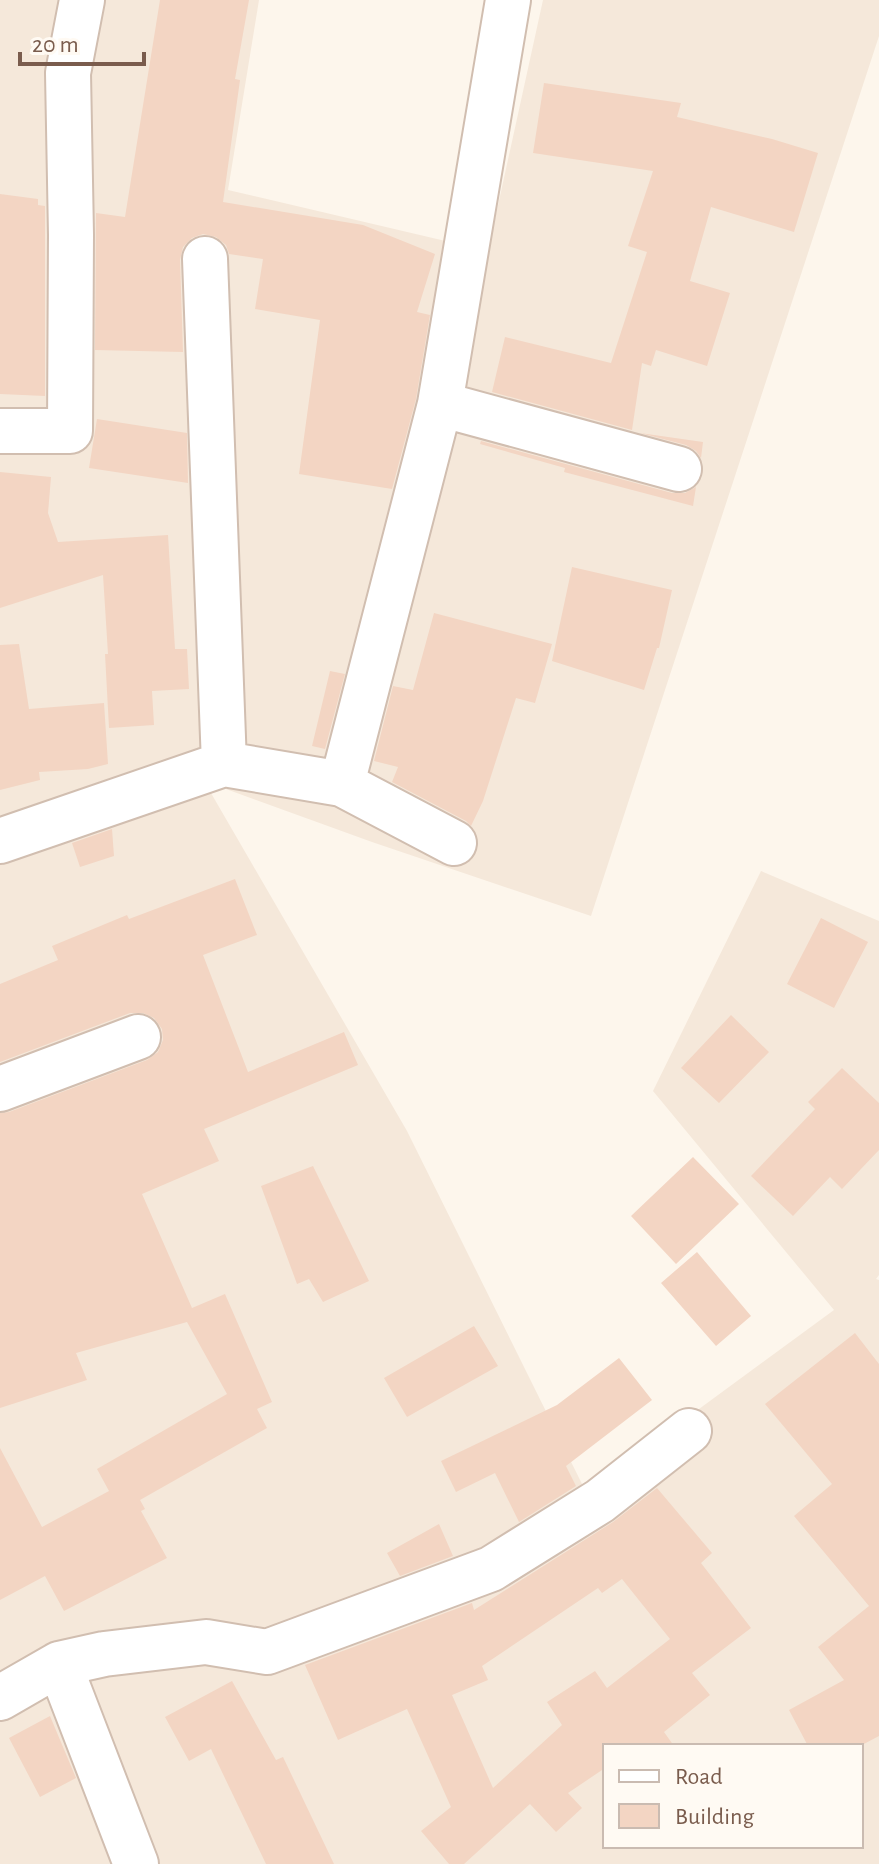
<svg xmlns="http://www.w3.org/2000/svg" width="879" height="1864" font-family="'Alegreya Sans',sans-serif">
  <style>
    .residential { fill: #f5e8da; fill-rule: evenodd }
    .building { fill: #f3d5c3; fill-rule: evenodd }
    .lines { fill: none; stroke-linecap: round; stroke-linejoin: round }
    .street-casing { stroke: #d1beb0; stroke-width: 48 }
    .street { stroke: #fff; stroke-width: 44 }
  </style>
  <rect width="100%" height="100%" fill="#fdf6ec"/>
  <path class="residential" d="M 0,0 L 259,0 L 228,190 L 488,251 L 543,0 L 879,0 L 879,36 L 591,916 L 372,842 L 204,781 L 407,1131 L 586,1492 L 834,1310 L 653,1091 L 761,871 L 879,921 L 879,1275 L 876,1279 L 879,1280 L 879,1864 L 0,1864 ZM 605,1746 L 861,1746 L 861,1846 L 605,1846 Z"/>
  <path class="building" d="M 160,0 L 249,0 L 235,79 L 240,80 L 223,202 L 363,225 L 435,254 L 417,312 L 430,315 L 416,399 L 392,489 L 299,474 L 320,320 L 255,309 L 263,259 L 229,254 L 226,245 L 216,237 L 203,234 L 192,238 L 183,247 L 180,260 L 183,352 L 95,350 L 96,213 L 125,217 Z
    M 544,83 L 681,103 L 677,117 L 772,139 L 818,153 L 794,232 L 711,207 L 690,281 L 730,293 L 707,366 L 656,350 L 651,366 L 642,363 L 632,430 L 492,392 L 505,337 L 611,363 L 647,252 L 628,246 L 653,171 L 533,153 Z
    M 0,194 L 38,199 L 38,205 L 45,206 L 45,396 L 0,394 Z
    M 97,419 L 187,433 L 188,483 L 89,468 Z
    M 640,433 L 703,442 L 701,458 L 696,451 L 686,445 Z
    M 481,441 L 672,493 L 685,493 L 696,487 L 693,506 L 564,472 L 565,468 L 480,444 Z
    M 0,472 L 51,477 L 48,513 L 58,542 L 168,535 L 175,649 L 187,649 L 189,689 L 152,691 L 154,725 L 109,728 L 105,654 L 108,654 L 103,575 L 0,608 Z
    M 572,567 L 672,590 L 659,648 L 657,648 L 644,690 L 552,661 Z
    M 434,613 L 552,644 L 535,703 L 516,698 L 483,801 L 471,826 L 466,821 L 392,782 L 398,767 L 374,761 L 393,686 L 413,690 Z
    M 19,644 L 29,709 L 104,703 L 108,764 L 88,769 L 39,772 L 40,780 L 0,790 L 0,645 Z
    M 330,671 L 345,674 L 325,749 L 312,746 Z
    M 112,829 L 114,856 L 80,867 L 72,843 Z
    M 235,879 L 257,935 L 203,955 L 248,1072 L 344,1032 L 358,1065 L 204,1129 L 219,1161 L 142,1194 L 192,1308 L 225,1294 L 272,1402 L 257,1409 L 267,1428 L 140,1500 L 145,1509 L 141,1511 L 167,1558 L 64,1611 L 45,1576 L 0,1600 L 0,1448 L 42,1527 L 109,1491 L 97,1469 L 227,1394 L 187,1322 L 76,1353 L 87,1380 L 0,1408 L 0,1113 L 9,1112 L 147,1060 L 158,1052 L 163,1040 L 162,1029 L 154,1018 L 143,1013 L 130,1013 L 0,1062 L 0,984 L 58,960 L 52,946 L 127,915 L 129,919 Z
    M 821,918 L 868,942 L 834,1008 L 787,984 Z
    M 731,1015 L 769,1052 L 719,1103 L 681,1068 Z
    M 842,1068 L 879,1103 L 879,1150 L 842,1189 L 830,1177 L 793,1216 L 751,1176 L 815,1109 L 808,1102 Z
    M 693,1157 L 739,1204 L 676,1264 L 631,1216 Z
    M 313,1166 L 369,1281 L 323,1302 L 309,1279 L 297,1284 L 261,1186 Z
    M 697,1252 L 751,1316 L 716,1346 L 661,1283 Z
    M 474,1326 L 498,1366 L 407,1417 L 384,1378 Z
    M 855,1333 L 879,1364 L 879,1736 L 860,1746 L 808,1746 L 789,1710 L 844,1680 L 818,1647 L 869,1606 L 794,1516 L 832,1484 L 765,1404 Z
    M 619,1358 L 652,1400 L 566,1466 L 576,1486 L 519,1522 L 495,1473 L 456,1492 L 441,1461 L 557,1405 Z
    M 657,1488 L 712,1553 L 701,1563 L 751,1628 L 692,1673 L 710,1695 L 664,1732 L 674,1746 L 605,1746 L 605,1768 L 568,1793 L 582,1808 L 556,1832 L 530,1804 L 464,1864 L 449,1864 L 421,1831 L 451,1807 L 407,1709 L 338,1740 L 305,1665 L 472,1603 L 474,1610 L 613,1522 ZM 622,1579 L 670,1639 L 607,1688 L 595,1671 L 547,1702 L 562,1725 L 493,1788 L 452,1695 L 488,1680 L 482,1666 L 598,1588 L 602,1593 Z
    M 439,1524 L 453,1556 L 400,1576 L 387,1553 Z
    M 232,1681 L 276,1760 L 283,1757 L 334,1864 L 266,1864 L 211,1749 L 189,1761 L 165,1717 Z
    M 50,1716 L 76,1778 L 40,1797 L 9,1738 Z"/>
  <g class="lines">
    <defs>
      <path id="street" d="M 205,259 L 224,764
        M 440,404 L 679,469
        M 0,431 L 70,431 L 71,235 L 68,73 L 82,0
        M 342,784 L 440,404 L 508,0
        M 0,841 L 224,764 L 342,784 L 454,843
        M 0,1089 L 138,1037
        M 59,1664 L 136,1864
        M 0,1698 L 59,1664 L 104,1654 L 206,1642 L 267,1652 L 491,1569 L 600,1501 L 689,1431"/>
    </defs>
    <use href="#street" class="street-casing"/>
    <use href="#street" class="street"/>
  </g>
  <rect x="603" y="1744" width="260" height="104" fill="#fffaf3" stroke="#cabbb1" stroke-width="2"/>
  <rect x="619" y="1770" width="40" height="12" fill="#ffffff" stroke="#cabbb1" stroke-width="2"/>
  <text x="675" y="1784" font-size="24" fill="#7a5c4d">Road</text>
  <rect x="619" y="1804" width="40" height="24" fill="#f3d5c3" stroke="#cabbb1" stroke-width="2"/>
  <text x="675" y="1824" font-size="24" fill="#7a5c4d">Building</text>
  <path d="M20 52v12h124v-12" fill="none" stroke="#7a5c4d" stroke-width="4"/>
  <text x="32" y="52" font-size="24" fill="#7a5c4d" stroke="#fffaf3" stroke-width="6" paint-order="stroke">20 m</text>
</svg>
